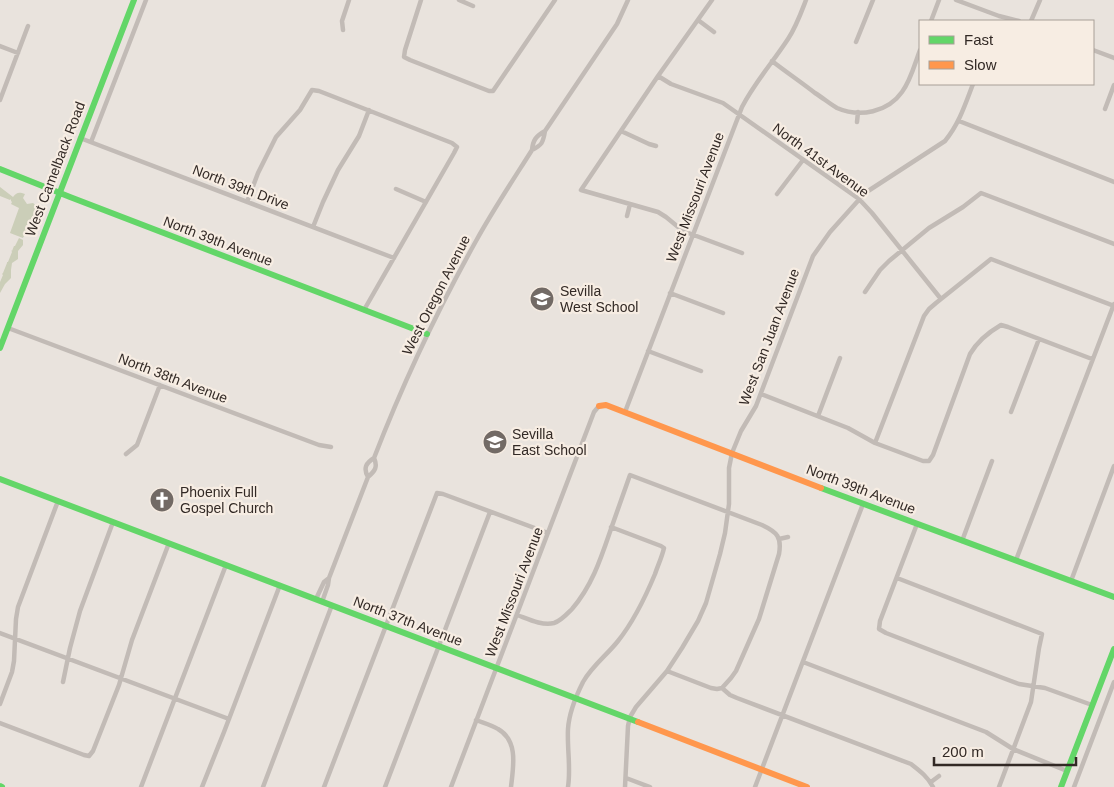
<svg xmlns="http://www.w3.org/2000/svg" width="1114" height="787" font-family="Helvetica,sans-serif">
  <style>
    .green { fill: #cbceb8 }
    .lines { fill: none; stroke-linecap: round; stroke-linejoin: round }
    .street { stroke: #c2bbb6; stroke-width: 4.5 }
    .fast { stroke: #63d668; stroke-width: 6 }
    .slow { stroke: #ff974d; stroke-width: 6 }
    .labels { text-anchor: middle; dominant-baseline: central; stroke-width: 4.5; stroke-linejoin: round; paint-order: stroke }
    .street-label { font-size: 14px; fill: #322925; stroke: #f7ede3 }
    .poi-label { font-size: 14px; fill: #322925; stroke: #f7ede3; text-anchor: start }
  </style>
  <rect width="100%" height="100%" fill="#e9e3dd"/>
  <path class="green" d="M 0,187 L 13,197 C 17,192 19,192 25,194 L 23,198 L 27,204 L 33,203 C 43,210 32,216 28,223 C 25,228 29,225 27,231 C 27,232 23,237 23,238 L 10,233 L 19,208 L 11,204 L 12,202 L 11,201 L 11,199 L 10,200 L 0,196 Z
    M 19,238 L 23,240 L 23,245 L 18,251 L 18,259 L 12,263 L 11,270 L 11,278 L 5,284 L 0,293 L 0,282 L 3,275 L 2,274 L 3,273 L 7,263 L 7,262 L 8,262 L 12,252 L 11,250 L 12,251 L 14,246 L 15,246 Z"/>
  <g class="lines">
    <path class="street" d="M 421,0 L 405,50 L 404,57 L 410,60 L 489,91 L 493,91 L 555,0
      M 459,0 L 473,6
      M 712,0 L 658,76 L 581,190 L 658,212 L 666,217 L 683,231 L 742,253
      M 956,0 L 999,16 L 1019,21
      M 698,20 L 714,32
      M 931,21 L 939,0
      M 1031,21 L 1040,0
      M 343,30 L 342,21 L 349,0
      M 856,42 L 873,0
      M 0,46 L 18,53
      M 1093,50 L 1114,58
      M 772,61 C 786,72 801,82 815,93 C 823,98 830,104 837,108 C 860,118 888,112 902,92 C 911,80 915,63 920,50
      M 658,76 L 671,84 L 723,103 L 859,199 L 872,213 L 941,299
      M 0,100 L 28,26
      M 1105,109 L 1114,85
      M 959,121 L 1114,182
      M 857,122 L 858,112
      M 621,131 L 649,144 L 656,146
      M 80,138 L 394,258
      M 91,142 L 146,0
      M 532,150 C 542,145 543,143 545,131
      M 396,189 L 426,202
      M 777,194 L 803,160
      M 247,202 L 258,173 L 276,137 L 300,110 L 312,90 L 319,91 L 452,143 L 457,147 L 454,153 L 364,310
      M 627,216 L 630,204
      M 313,227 L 323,202 L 338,170 L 359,136 L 369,110
      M 865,292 L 880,270 L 889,261 L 929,228 L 963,207 L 981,193 L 1114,244
      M 670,293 L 723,313
      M 8,328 L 319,445 L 331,447
      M 648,351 L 701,371
      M 761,394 L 848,428 L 875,443 L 923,461 L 929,461 L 933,455 L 970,354 C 977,342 989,332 1001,325 L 1008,327 L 1092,359
      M 625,412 L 742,107 C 755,82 773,62 788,39 C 796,27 801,13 806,0
      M 1011,412 L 1039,339
      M 818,416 L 840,358
      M 875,443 L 924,316 L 929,309 L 936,303 L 991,259 L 1114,306
      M 126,454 L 137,445 L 160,385
      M 368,477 C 363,468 366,463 374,458 C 403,383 437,311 476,241 C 493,210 513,180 532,150 C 533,140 536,136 545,131 L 617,24 L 628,0
      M 917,524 L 880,621 L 879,629 L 886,633 L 1003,678 L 1019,684 L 1045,688 L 1092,705
      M 779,539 L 788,537
      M 962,541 L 992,461
      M 1016,560 L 1114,304
      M 897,578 L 1042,634 L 1039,648 L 1031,702 L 999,787
      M 1071,581 L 1114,466
      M 316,599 L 324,582 L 329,578
      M 322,602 L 328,585 L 329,578 L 368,477 C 375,471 378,467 374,458
      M 517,615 C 528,619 542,626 554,623 C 561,621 567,614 572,609 C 593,585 602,555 612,526 C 618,509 624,492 630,475 L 762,525 C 777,532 782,537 779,554 L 759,619 L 736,671 L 731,678 L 722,688
      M 0,633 L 229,719
      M 803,662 L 986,732 L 1013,749 L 1067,771
      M 667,671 L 711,688 L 717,689 L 722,688 L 730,695 L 737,698 L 911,764 C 920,771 928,777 933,787
      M 63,682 L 70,648 L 80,611 L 113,522
      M 0,704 L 12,672 L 14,661 L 16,619 L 18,607 L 58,501
      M 476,720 C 484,723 492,725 498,729 C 519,741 513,768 511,787
      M 0,723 L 84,755 L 89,756 L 93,751 L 119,685 L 132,640 L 169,543
      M 626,778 L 650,787
      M 931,782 L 939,776
      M 141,787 L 226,565
      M 202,787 L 224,732 L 280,585
      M 263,787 L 332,605
      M 324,787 L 437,493 L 443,494 L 548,533
      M 385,787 L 490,512
      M 451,787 L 594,412 L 599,406
      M 568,787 C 571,768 567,749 568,729 C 569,713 576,696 583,682 C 592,666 607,655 618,641 C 634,621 645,598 655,574 C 658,565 662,557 664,548 L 661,546 L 611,527
      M 625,787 L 628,726 L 630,717 L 636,707 L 667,671 L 682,648 L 698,621 L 706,603 L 720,554 L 725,533 L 729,504 L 729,468 L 732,453 L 741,431 L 756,406 L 813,256 L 830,232 L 865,193 L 945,141 C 959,124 965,105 973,84
      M 755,787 L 863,504
      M 1074,787 L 1114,682"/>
    <path class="fast" d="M 0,169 L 70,197 L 427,334
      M 0,348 L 134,0
      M 0,479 L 638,722
      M 821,488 C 919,525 1017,560 1114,597
      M 0,786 L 2,787
      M 1061,787 L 1114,649"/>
    <path class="slow" d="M 599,406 L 606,405 L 821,488
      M 638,722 L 807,787"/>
  </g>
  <defs>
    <symbol id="school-disc" viewBox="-11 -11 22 22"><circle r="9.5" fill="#726a65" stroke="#f7ede3"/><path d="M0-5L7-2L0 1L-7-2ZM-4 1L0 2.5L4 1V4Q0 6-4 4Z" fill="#fff"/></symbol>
    <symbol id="church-disc" viewBox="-11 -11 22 22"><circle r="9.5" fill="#726a65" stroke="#f7ede3"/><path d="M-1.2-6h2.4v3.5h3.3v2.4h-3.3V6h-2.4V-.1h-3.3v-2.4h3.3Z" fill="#fff"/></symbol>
  </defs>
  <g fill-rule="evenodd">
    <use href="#school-disc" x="528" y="285" width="28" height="28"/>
    <use href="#school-disc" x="481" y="428" width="28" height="28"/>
    <use href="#church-disc" x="148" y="486" width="28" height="28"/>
  </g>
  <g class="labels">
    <g class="street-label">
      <text transform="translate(821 160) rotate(36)">North 41st Avenue</text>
      <text transform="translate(55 169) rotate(-69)">West Camelback Road</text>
      <text transform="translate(241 187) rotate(21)">North 39th Drive</text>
      <text transform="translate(695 197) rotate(-69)">West Missouri Avenue</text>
      <text transform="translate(218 241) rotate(21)">North 39th Avenue</text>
      <text transform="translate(436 295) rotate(-63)">West Oregon Avenue</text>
      <text transform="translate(769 337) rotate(-69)">West San Juan Avenue</text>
      <text transform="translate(173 378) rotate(21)">North 38th Avenue</text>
      <text transform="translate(861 489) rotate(21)">North 39th Avenue</text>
      <text transform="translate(514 592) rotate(-69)">West Missouri Avenue</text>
      <text transform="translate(408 621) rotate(21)">North 37th Avenue</text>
    </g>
    <g class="poi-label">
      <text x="560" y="291">Sevilla<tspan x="560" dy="16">West School</tspan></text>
      <text x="512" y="434">Sevilla<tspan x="512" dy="16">East School</tspan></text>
      <text x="180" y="492">Phoenix Full<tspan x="180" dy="16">Gospel Church</tspan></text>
    </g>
  </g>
  <rect x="919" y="20" width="175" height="65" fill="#f7ede3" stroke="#a89f97"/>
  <rect x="929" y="36" width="25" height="8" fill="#63d668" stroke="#a89f97"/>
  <text x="964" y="45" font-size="15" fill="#322925">Fast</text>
  <rect x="929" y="61" width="25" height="8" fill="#ff974d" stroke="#a89f97"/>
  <text x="964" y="70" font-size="15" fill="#322925">Slow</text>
  <path d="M934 757v8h142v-8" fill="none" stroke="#322925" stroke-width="2.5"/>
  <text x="942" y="757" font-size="15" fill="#322925" stroke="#f7ede3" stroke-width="4" paint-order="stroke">200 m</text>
</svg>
